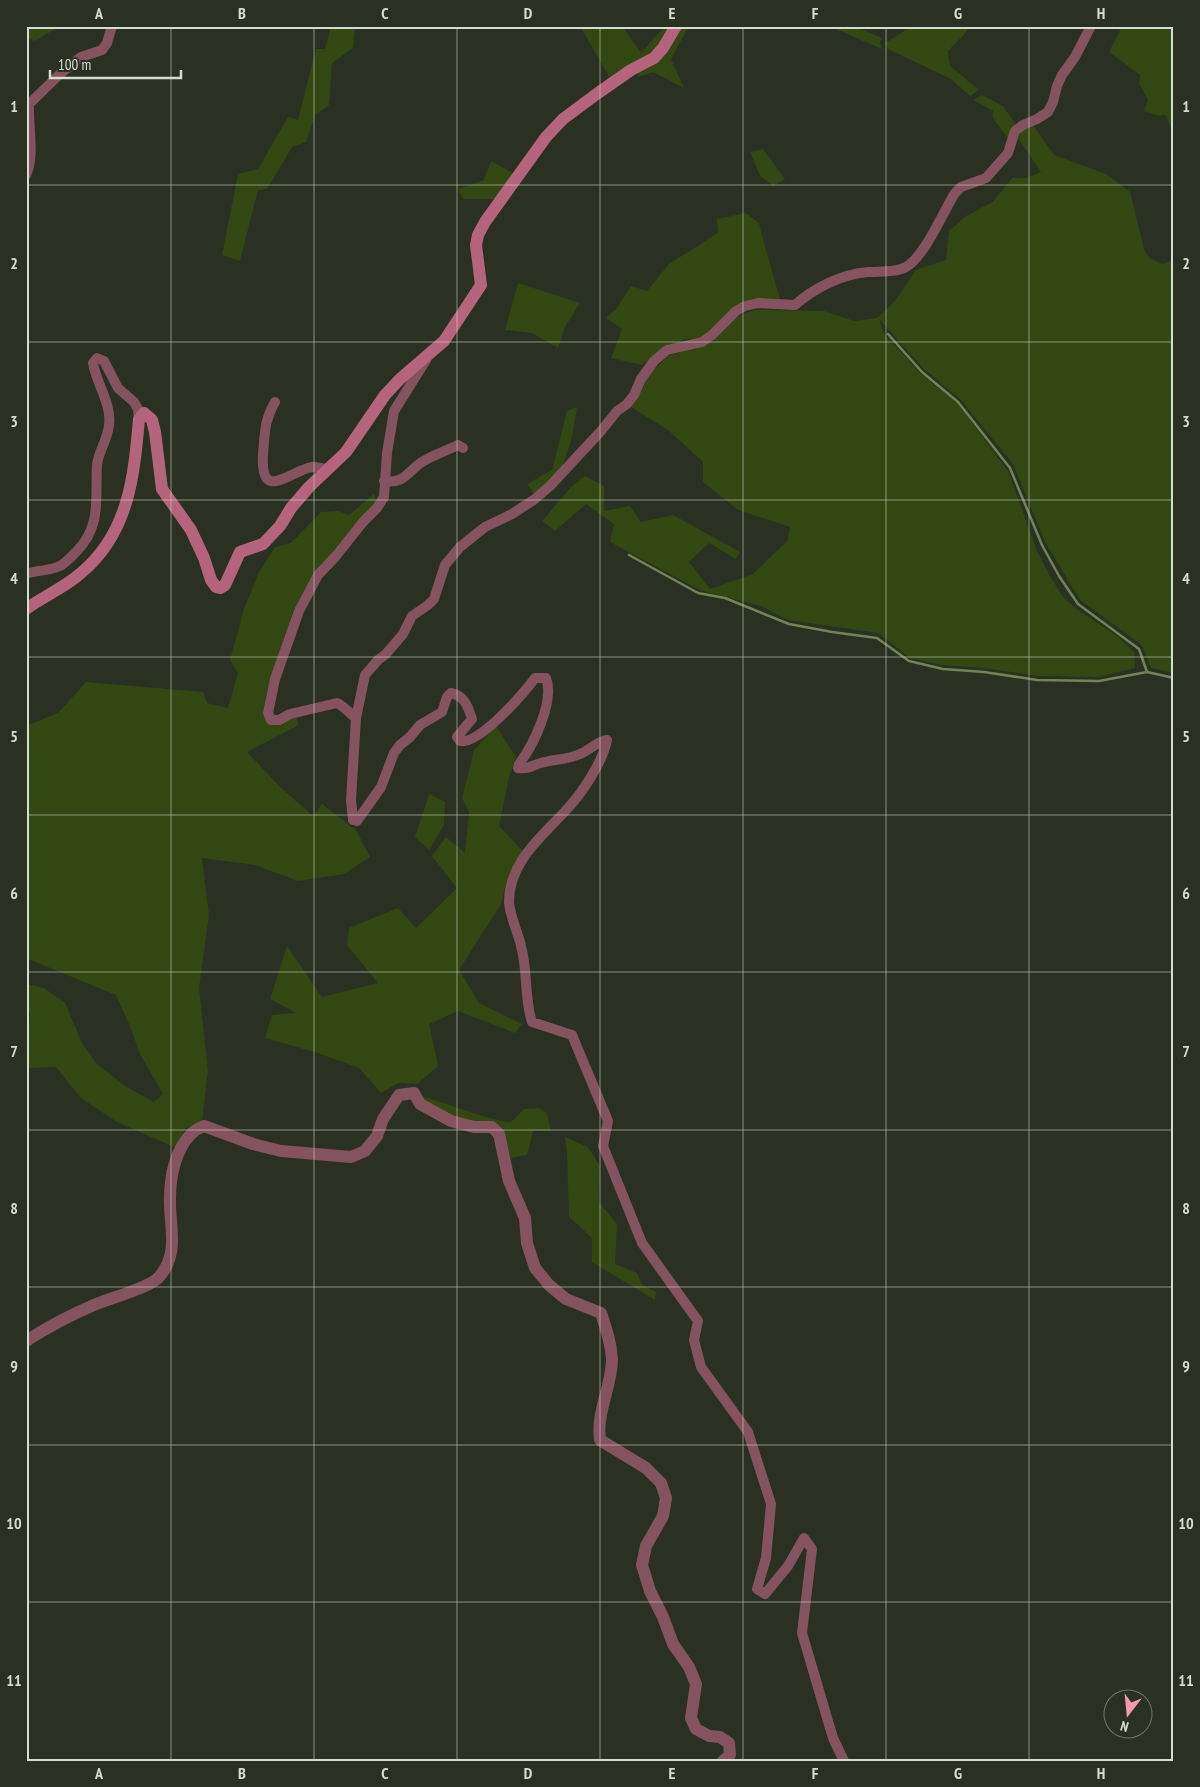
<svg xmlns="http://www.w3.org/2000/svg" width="1200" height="1787" font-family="'PT Sans Narrow',sans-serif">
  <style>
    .green { fill: #334712 }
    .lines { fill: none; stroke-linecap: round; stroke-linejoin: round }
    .stream { stroke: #718453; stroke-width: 2.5 }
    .minor { stroke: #855260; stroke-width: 10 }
    .tertiary { stroke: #855260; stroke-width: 12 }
    .secondary { stroke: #b4647c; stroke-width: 12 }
    .grid { fill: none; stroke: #d7dcd2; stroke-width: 1; stroke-opacity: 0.55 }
    .neatline { fill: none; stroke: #d7dcd2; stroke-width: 2 }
    .grid-label { font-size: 16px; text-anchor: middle; font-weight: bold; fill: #d7dcd2 }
  </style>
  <rect width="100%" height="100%" fill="#2a3122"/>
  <path class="green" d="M 26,26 L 60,26 L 35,41 L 26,38 Z
    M 331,26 L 355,26 L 353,48 L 332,63 L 329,105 L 315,115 L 306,142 L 292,147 L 267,189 L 258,190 L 240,261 L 222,255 L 238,174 L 258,169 L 288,117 L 298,120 L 316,49 L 325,49 Z
    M 580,26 L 622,26 L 641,53 L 665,26 L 672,26 L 661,43 L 648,56 L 610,78 Z
    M 682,26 L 689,26 L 671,59 L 684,88 L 653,72 L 638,77 L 637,72 Z
    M 829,26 L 853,26 L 882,38 L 880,42 L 882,49 Z
    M 913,26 L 967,26 L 967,31 L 948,51 L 950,66 L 979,90 L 970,96 L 951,79 L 888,49 L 885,43 Z
    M 1122,26 L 1174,26 L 1174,137 L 1167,117 L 1164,114 L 1160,116 L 1144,111 L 1148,100 L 1139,83 L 1140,75 L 1109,52 Z
    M 982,95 L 1003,106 L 1016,125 L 1009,140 L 993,118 L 993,111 L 973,100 Z
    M 1033,125 L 1054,155 L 1106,174 L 1130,192 L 1144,249 L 1149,258 L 1163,264 L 1174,260 L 1174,673 L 1151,668 L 1142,645 L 1080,600 L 1045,542 L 1013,464 L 960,399 L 923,368 L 879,319 L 885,335 L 922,375 L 957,403 L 1008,471 L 1037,551 L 1050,576 L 1063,597 L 1078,610 L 1117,636 L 1134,652 L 1135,668 L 1098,677 L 1038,676 L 984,668 L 942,665 L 910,658 L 878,633 L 788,620 L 761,606 L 700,590 L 610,542 L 614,524 L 586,504 L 555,531 L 542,521 L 571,487 L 585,476 L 604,486 L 604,511 L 630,506 L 641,522 L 673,515 L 740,552 L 736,559 L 709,543 L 689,562 L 710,589 L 753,574 L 788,540 L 790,527 L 738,510 L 703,482 L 703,462 L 668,430 L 631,407 L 641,392 L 648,376 L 668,356 L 713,341 L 733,320 L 744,313 L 756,310 L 771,310 L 824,311 L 854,321 L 877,318 L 894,302 L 916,270 L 946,260 L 949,231 L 966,216 L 993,202 L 1012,178 L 1026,178 L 1041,172 L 1018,138 L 1022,131 Z
    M 763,149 L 785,179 L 773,186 L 760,176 L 750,152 Z
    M 491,161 L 515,174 L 496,199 L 463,199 L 458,189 L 484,180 Z
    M 746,213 L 759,223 L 764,243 L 781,303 L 757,301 L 702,338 L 686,339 L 666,347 L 642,365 L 611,358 L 622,329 L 606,318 L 617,308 L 631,286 L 647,291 L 669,264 L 718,233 L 717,219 Z
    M 518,283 L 580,303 L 565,327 L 558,348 L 532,333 L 505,330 Z
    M 577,407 L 572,437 L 561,471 L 534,494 L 527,484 L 552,470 L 567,411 Z
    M 374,494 L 377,503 L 334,552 L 314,572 L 293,611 L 266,695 L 263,715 L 269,724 L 281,724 L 296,717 L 299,725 L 247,752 L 280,787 L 313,816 L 322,804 L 356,830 L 370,857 L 344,874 L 298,881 L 255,865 L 202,858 L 209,915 L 199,988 L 208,1071 L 202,1121 L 186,1128 L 174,1147 L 117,1122 L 81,1098 L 56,1067 L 26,1068 L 30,1013 L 26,1011 L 26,984 L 44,988 L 65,1003 L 82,1043 L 96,1063 L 125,1086 L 154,1102 L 163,1094 L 140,1054 L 130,1026 L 116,995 L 26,958 L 26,726 L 58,713 L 86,682 L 203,692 L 207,703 L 228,708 L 238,673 L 230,660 L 244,609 L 259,572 L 275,547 L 291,543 L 321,512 L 339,511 L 349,515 Z
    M 496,726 L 516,757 L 509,777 L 499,826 L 523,851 L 508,877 L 501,904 L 459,970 L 479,1003 L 522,1024 L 515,1033 L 458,1011 L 429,1024 L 438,1066 L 417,1084 L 398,1083 L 381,1093 L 359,1068 L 318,1053 L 265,1038 L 272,1015 L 296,1013 L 270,999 L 287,946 L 322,997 L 378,983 L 347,945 L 349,928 L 398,908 L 416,928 L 457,888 L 432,856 L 446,837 L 465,853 L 469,812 L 462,798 L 474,750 Z
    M 429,794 L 445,802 L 444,825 L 429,850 L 415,837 Z
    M 419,1095 L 486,1117 L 510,1123 L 524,1109 L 539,1108 L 547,1113 L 551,1131 L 533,1131 L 527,1155 L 511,1158 L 503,1133 C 472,1123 444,1119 419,1095 Z
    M 565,1137 L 588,1147 L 600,1166 L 599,1202 L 617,1224 L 615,1264 L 637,1273 L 642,1285 L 656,1292 L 655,1300 L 592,1262 L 592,1238 L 569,1217 L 567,1153 Z"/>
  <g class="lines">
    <path class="stream" d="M 888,334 L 922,372 L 958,402 L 1010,468 L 1042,545 L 1059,576 L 1078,604 L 1139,649 L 1147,672
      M 629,555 L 698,593 L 725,598 L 789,624 L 832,632 L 877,638 L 909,661 L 943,669 L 984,672 L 1037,680 L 1099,681 L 1147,672 L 1174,678"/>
    <path class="minor" d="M 26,175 C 35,157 28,125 29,104 L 61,73 L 81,57 L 102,50 L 107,43 L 112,26
      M 275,402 C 264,421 265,433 263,454 C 260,504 289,471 312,467 C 317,467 323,468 327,470
      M 384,481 C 405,484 407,472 422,462 C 433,455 446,451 458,445 L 463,448
      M 26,574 C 37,570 49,571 60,566 C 66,563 72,556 77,551 C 102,525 95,498 97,465 C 98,452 108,439 109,425 C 112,404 96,383 93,363 L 97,358 L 104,361 L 118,388 L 134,402 L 138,409 L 139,419
      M 356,718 C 349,713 345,707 337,703 L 290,714 L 279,720 L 271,720 L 268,713 L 275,679 L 299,611 L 318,575 L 336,556 L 363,522 L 377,508 L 384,497 L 387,453 L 394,411 L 426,360
      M 844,1761 L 833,1738 L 802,1633 L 812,1549 L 804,1538 L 788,1566 L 765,1594 L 757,1589 L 766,1558 L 771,1504 L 748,1432 L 701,1367 L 694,1340 L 698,1321 L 642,1243 L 603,1146 L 608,1121 L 572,1035 L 532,1022 C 524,998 528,971 521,946 C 518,932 510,917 509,902 C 509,861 543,836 568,808 C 583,792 603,761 607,740 C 596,742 590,750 580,754 C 567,760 553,759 541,763 C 533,765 527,770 518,768 L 519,764 C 533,746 555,701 546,678 L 535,678 C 524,693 478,746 460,741 L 457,737 L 472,719 C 468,707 465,696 451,693 L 447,697 L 442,712 L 420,725 L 410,737 L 400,745 L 394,753 L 381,787 L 357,821 L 353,820 L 351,800 L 356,718 L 365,675 L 378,660 L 386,654 L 403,634 L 412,616 L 428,605 L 434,599 L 445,565 L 460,547 L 485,527 L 512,514 L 535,499 L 550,486 L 601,431 L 617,411 L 627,404 L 634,395 L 641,379 L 654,361 L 667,350 L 702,342 L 712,335 L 736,311 L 745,306 L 758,303 L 795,305 C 814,288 842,274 868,272 C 879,271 895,273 906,267 C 925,256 943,212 955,193 L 961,187 L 986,178 L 1008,153 L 1015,131 L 1023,125 L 1037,119 L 1048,112 L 1053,102 L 1057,86 L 1062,75 L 1075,57 L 1091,26"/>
    <path class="tertiary" d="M 26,1341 C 48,1327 70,1315 94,1305 C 109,1298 151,1288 160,1276 C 180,1251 169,1227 170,1198 C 170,1177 175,1150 191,1134 C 194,1131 199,1128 204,1126 L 253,1144 L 281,1151 L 351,1157 L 365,1151 L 377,1136 L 383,1119 L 399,1095 L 414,1093 L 420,1104 L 451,1121 L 474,1127 L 492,1127 L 499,1134 L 509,1181 L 525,1218 L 527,1243 L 535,1268 L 549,1285 L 566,1299 L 601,1313 C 606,1328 611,1342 612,1359 C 612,1386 596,1412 600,1440 L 646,1468 L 661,1483 L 666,1498 L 663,1516 L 646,1546 L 642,1565 L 650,1591 L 663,1617 L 673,1644 L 689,1667 L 696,1684 L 691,1718 L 696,1729 L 709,1736 L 720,1737 L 729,1743 L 730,1755 L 723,1761"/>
    <path class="secondary" d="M 26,609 C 44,596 64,588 81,573 C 129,533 134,476 139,419 L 144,413 L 152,420 L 155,432 L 162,489 L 191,530 L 204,558 L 211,580 L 216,587 L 220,588 L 225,585 L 240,552 L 263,544 L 280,526 L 291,508 L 309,487 L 346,452 L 385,395 L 400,379 L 444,341 L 481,285 L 476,245 L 478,235 L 485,222 L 546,137 L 563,119 L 598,93 L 631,70 L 654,58 L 663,48 L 676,26"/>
  </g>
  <path class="grid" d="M 171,26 L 171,1761M 314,26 L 314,1761M 457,26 L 457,1761M 600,26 L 600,1761M 743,26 L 743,1761M 886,26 L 886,1761M 1029,26 L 1029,1761M 26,185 L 1174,185M 26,342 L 1174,342M 26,500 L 1174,500M 26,657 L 1174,657M 26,815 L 1174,815M 26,972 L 1174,972M 26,1130 L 1174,1130M 26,1287 L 1174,1287M 26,1445 L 1174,1445M 26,1602 L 1174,1602"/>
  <rect width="1200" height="1787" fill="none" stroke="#2a3122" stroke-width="55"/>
  <g transform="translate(1128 1714) rotate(196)"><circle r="24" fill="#2a3122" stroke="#6f7568"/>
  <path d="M0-4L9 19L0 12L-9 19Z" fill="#f19ab2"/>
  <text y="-8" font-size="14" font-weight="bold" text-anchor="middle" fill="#d7dcd2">N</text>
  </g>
  <path d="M50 70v8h131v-8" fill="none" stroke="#d7dcd2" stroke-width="2.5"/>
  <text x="58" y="70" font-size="15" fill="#d7dcd2" stroke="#2a3122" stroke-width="4" paint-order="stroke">100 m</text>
  <rect x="28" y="28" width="1144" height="1732" class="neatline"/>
  <g class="grid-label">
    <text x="99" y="19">A</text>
    <text x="242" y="19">B</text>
    <text x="385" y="19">C</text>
    <text x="528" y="19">D</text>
    <text x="672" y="19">E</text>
    <text x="815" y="19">F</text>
    <text x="958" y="19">G</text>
    <text x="1101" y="19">H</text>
    <text x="14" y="112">1</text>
    <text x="1186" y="112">1</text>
    <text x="14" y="269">2</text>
    <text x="1186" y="269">2</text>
    <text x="14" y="427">3</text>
    <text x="1186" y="427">3</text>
    <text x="14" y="584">4</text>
    <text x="1186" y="584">4</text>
    <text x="14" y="742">5</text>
    <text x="1186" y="742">5</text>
    <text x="14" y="899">6</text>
    <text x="1186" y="899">6</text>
    <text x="14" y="1057">7</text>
    <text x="1186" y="1057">7</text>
    <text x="14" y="1214">8</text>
    <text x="1186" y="1214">8</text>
    <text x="14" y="1372">9</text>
    <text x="1186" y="1372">9</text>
    <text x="14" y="1529">10</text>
    <text x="1186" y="1529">10</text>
    <text x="14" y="1686">11</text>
    <text x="1186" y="1686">11</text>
    <text x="99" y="1779">A</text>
    <text x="242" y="1779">B</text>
    <text x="385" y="1779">C</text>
    <text x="528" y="1779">D</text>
    <text x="672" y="1779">E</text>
    <text x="815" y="1779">F</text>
    <text x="958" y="1779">G</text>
    <text x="1101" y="1779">H</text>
  </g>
</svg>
